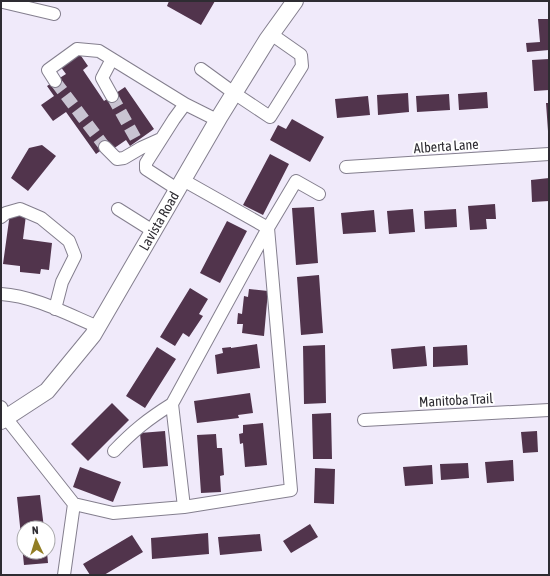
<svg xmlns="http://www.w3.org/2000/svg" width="550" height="576" font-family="'Asap Condensed',sans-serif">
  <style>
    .building { fill: #51344c }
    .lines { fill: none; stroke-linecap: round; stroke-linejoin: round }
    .minor-tunnel { stroke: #c9c4d2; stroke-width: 12; stroke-dasharray: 12 6; stroke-linecap: butt }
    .minor-casing { stroke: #847f8e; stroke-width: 14 }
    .major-casing { stroke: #847f8e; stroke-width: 18 }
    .minor { stroke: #fff; stroke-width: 12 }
    .major { stroke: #fff; stroke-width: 16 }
    .labels { text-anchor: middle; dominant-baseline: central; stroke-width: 4; stroke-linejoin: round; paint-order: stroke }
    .street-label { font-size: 14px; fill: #2e2c32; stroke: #fff }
  </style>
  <rect width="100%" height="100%" fill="#f0eafa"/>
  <path class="building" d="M 169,1 L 215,1 L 201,25 L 167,6 Z
    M 538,19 L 549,19 L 549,50 L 527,52 L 526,43 L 540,42 Z
    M 79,53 L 88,66 L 83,70 L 104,101 L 125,87 L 154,129 L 130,146 L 126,140 L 113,149 L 110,144 L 96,154 L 66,112 L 53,121 L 41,105 L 54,96 L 47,86 L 66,74 L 60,66 Z
    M 549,59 L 549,90 L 534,91 L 532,60 Z
    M 487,92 L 488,108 L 459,110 L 458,94 Z
    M 408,93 L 409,112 L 378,115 L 377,95 Z
    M 449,94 L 450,110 L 417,112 L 416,96 Z
    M 368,96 L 370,115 L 337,118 L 335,99 Z
    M 546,103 L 549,103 L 549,131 L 548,131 Z
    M 292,119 L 324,137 L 310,162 L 270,140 L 278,125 L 286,129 Z
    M 42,145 L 56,156 L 28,191 L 11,178 L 29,148 Z
    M 270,154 L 289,164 L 263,215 L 243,205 Z
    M 549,178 L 549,201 L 532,202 L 531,180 Z
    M 495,204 L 496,219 L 486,219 L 487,229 L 470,230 L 468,206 Z
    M 314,207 L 318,263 L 296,265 L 292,208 Z
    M 413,209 L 415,232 L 389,234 L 387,211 Z
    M 456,209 L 457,227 L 425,229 L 424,211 Z
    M 374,210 L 376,232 L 343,234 L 341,213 Z
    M 10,213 L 26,215 L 23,239 L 52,243 L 49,270 L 41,269 L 40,274 L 20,272 L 20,266 L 3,264 Z
    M 227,221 L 247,231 L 220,283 L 200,273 Z
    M 319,275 L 323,333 L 301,335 L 297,277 Z
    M 190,288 L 208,299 L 199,314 L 203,316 L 189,337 L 183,333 L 175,346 L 160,337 Z
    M 249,289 L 268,291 L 264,336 L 242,333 L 243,324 L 237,324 L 238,313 L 242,314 L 244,296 L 248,297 Z
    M 257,344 L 260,368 L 217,374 L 215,355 L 223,353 L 222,348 L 231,347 L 231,348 Z
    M 325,345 L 326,403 L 304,404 L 303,346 Z
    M 467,345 L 468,365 L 433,367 L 433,347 Z
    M 425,346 L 427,366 L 393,369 L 391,349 Z
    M 157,347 L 176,359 L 145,408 L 126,396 Z
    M 250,393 L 253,413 L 238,415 L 239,418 L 197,423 L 194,401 Z
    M 112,403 L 129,420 L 88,461 L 71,444 Z
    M 331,413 L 332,459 L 313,459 L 312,414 Z
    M 263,423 L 267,465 L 245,467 L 243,443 L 240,444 L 239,434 L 243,433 L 243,425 Z
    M 165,431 L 168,466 L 143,468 L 140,433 Z
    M 537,431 L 538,452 L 523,453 L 521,432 Z
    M 216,434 L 217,448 L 222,448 L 224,475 L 220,476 L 221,492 L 201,493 L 197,435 Z
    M 513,460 L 514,481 L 487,483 L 485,462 Z
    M 468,463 L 469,478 L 441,480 L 440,464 Z
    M 432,465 L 433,484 L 405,486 L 403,467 Z
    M 80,467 L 121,482 L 113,502 L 73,487 Z
    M 315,468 L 335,469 L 334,504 L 314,503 Z
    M 40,495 L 44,528 L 24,528 L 24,552 L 47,552 L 48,563 L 24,565 L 17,497 Z
    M 310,524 L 318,537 L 291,553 L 283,541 Z
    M 208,533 L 209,554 L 152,559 L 151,538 Z
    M 260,534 L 262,551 L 220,555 L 218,537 Z
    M 132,535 L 143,552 L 104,575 L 90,575 L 83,564 Z"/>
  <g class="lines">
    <path class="minor-tunnel" d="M 55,81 L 105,147
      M 112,96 L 137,141"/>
    <defs>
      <path id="minor" d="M 3,2 L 54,14
        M 201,69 L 234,93 L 270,117 L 302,66 L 301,55 L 271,34
        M 55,81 L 48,70 L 77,49 L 99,51 L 112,59 L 185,104
        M 112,96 L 102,78 L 112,59
        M 105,147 L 117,159 L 124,158 L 141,148 L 161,139
        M 346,167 L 549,154
        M 183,180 L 268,228 L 296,181 L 319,194
        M 177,189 L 146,169 L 146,163 L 174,119 L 185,104 L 217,120
        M 118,209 L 153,231
        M 1,217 L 6,213 L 20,209 L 41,218 L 69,241 L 75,256 L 62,282 L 55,309
        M 1,294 C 34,296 67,314 98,327
        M 1,407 L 6,418 L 74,504 L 113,513 L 184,507 L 291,490 L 268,228 L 172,404 L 184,507
        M 364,420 L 549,410
        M 114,451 C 133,431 148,419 172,404
        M 64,575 L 74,504"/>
      <path id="major" d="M 1,421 L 47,391 L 93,335 L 220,116 L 267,40 L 295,1"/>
    </defs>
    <use href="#minor" class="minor-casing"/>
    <use href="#major" class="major-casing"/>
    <use href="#minor" class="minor"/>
    <use href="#major" class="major"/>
  </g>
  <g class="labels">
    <g class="street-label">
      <text transform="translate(446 146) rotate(-4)">Alberta Lane</text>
      <text transform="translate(159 221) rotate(-60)">Lavista Road</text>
      <text transform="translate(456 400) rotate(-3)">Manitoba Trail</text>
    </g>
  </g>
  <rect width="550" height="576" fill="none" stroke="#2e2c32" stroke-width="4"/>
  <g transform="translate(36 540) rotate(356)"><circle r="19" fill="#ffffff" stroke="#ababad"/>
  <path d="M0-3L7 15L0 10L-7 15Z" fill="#927e25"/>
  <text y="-6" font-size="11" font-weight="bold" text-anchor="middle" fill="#2e2c32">N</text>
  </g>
</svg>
